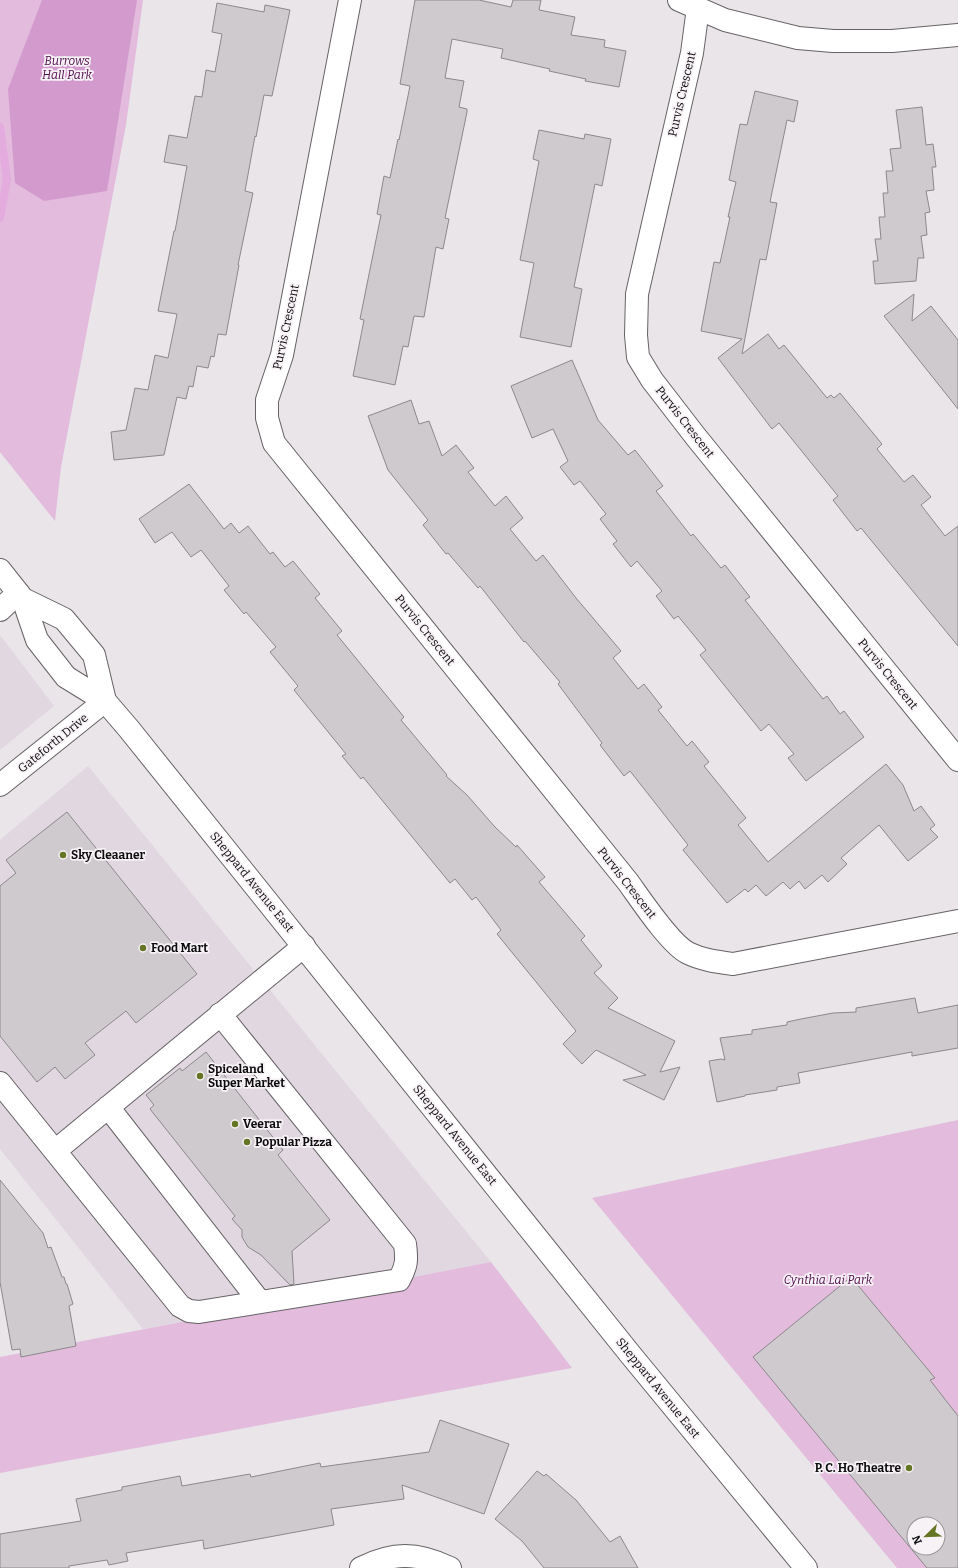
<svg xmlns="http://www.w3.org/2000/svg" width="958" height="1568" font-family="Bitter,serif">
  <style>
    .built { fill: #e1d7e0 }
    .green { fill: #e2bbdd; fill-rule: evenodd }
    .forest { fill: #d39bcd }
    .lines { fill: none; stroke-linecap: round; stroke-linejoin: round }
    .stream { stroke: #e4abde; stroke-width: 8 }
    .building { fill: #cecace; stroke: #8c888b; fill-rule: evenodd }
    .minor-casing { stroke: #666265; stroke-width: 24 }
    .major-casing { stroke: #666265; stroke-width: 24 }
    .minor { stroke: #fff; stroke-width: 22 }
    .major { stroke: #fff; stroke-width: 22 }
    .poi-dot { fill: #647524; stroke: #f7f2f6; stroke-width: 1.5 }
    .labels { text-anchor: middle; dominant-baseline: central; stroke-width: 3.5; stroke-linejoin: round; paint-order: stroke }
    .park-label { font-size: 12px; font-style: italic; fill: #500d4d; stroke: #f7f2f6 }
    .street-label { font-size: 12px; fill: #0d0c0d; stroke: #f7f2f6 }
    .poi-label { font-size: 12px; font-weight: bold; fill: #0d0c0d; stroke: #f7f2f6; text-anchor: start }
  </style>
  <rect width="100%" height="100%" fill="#e9e5e9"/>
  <path class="built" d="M 0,635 L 54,706 L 0,750 Z
    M 88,766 L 491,1262 L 143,1329 L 0,1149 L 0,840 Z"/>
  <path class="green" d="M 0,0 L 143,0 L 126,125 L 61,467 L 55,521 L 0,452 Z
    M 958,1120 L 958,1568 L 897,1568 L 592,1198 ZM 914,1524 L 938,1524 L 938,1548 L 914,1548 Z
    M 491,1262 L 572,1368 L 0,1473 L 0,1357 Z"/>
  <path class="forest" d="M 42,0 L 137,0 L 107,191 L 44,201 L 15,183 L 8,89 Z"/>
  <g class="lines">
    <path class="stream" d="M 0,127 L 7,179 L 0,218"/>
  </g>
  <path class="building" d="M 415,0 L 479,0 L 511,7 L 513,0 L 541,0 L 539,10 L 575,17 L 571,35 L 605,40 L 604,47 L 626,51 L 619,87 L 585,81 L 586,79 L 549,71 L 550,69 L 501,58 L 503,49 L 452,39 L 445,78 L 464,81 L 459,107 L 467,109 L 467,112 L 445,218 L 449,219 L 443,249 L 436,247 L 424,317 L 414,316 L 408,347 L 403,346 L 395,385 L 353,376 L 364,320 L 360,319 L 381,215 L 377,214 L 384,176 L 390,178 L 398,139 L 399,140 L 410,86 L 400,84 Z
    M 217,3 L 264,12 L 265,5 L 290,10 L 272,96 L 264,95 L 256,137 L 255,136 L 245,191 L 253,193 L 238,265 L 239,265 L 226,335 L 218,334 L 214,357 L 211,356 L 208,368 L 197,366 L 193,387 L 189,386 L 186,399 L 177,397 L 164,455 L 114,460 L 111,432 L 126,430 L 135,388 L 148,390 L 155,355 L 168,358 L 177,314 L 158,311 L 174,231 L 175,231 L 187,166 L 164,162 L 169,135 L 187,138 L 195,96 L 202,97 L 206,70 L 215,72 L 222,34 L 212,32 Z
    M 755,91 L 798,101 L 794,122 L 787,120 L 770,202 L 777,203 L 766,260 L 760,259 L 742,354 L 768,334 L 779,349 L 784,345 L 827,398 L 831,395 L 834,398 L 840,393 L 882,444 L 877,449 L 904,482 L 913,475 L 931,497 L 921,505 L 945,536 L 958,526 L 958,646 L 861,528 L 857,531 L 833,500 L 838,496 L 779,423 L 772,429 L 718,358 L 742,339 L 701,331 L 714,262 L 720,263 L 730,217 L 728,217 L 736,182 L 729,180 L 740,124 L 747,125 Z
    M 922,107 L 926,145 L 933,144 L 936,167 L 932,167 L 934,190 L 926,191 L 930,212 L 925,213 L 927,235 L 921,236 L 924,258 L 918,258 L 916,281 L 875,284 L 873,261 L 878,261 L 875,239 L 881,239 L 879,217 L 885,217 L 883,193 L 888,193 L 886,171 L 893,171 L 890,149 L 901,148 L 896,110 Z
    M 539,130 L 584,139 L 585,134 L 611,139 L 602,186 L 595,184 L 574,287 L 582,289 L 571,347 L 520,337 L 534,263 L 520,260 L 539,161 L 533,159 Z
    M 914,294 L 912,321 L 931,306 L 958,340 L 958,409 L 884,316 Z
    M 572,360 L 598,420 L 628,455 L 635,450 L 663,486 L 656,491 L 691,536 L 693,534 L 721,568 L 725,565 L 750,597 L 745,600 L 823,699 L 827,696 L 840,714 L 844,711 L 864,737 L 806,781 L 788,758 L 794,754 L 769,724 L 761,731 L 700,655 L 706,650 L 678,616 L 674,619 L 656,596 L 662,591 L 637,561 L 631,567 L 613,544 L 617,541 L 600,519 L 606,514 L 580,481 L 574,485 L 560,467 L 568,461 L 553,429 L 532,438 L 511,386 Z
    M 411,400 L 419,424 L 429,421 L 442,456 L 456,445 L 474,468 L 468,472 L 495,506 L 506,496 L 523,518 L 510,529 L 536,561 L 543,555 L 576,598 L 621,651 L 613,658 L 638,689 L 644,684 L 662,707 L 658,710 L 687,746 L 692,741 L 709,762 L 704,766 L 746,818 L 738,825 L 768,862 L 886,764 L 903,785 L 914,811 L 921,806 L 935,825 L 930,829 L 938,837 L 908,861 L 879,825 L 841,858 L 847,864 L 828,882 L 822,875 L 805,889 L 799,881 L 790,889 L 783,882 L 766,896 L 756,885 L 748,892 L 745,889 L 727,903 L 683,850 L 688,845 L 656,804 L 630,771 L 624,776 L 600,745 L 602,743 L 558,684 L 560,682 L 525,641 L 524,642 L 480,586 L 478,588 L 448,553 L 446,554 L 423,525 L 428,520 L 388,470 L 368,416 Z
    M 189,484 L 224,529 L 231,523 L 239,533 L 248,526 L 270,554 L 273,552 L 285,567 L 293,561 L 320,594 L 315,598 L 342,631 L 337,635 L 404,717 L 401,720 L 447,775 L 446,776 L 467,795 L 495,827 L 516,847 L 517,845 L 545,877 L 539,882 L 585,936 L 581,940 L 602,966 L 594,973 L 618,998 L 608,1008 L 675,1041 L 660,1072 L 680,1067 L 664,1100 L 623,1080 L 646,1075 L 596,1050 L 582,1064 L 563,1044 L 576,1031 L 497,934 L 501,930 L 476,897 L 472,900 L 455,879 L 450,883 L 363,777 L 361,779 L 342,756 L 346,754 L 294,690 L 298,686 L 270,652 L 276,647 L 246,612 L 244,614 L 224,590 L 229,586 L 201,550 L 191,557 L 172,532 L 155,543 L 139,519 Z
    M 67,812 L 197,974 L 136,1023 L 126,1011 L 85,1043 L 95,1055 L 65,1079 L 55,1067 L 37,1082 L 0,1036 L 0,886 L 16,873 L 6,860 Z
    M 915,998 L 918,1013 L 958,1005 L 958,1048 L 912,1056 L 912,1052 L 798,1073 L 800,1083 L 777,1087 L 777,1090 L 745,1095 L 745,1096 L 717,1102 L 709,1061 L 721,1059 L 725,1060 L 720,1038 L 752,1034 L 752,1030 L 787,1025 L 787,1022 L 801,1019 L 833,1013 L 856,1012 L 856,1008 Z
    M 206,1052 L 283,1150 L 278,1155 L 330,1220 L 292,1251 L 294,1284 L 290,1285 L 261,1255 L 248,1247 L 242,1237 L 242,1230 L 232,1219 L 235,1216 L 150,1109 L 154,1105 L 146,1095 L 180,1068 L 182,1071 Z
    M 0,1180 L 43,1233 L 48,1248 L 51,1247 L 62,1277 L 64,1277 L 66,1284 L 67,1284 L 73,1304 L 69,1306 L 76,1346 L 21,1357 L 20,1349 L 12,1350 L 0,1282 Z
    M 851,1277 L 935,1378 L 930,1380 L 958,1416 L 958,1568 L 927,1568 L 753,1357 ZM 914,1524 L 938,1524 L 938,1548 L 914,1548 Z
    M 440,1420 L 509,1444 L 484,1514 L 402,1485 L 404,1499 L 331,1509 L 334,1525 L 204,1549 L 203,1540 L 126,1553 L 128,1561 L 109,1565 L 107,1560 L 69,1566 L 69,1568 L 0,1568 L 0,1534 L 81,1521 L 76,1499 L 122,1490 L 122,1487 L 180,1476 L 182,1486 L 250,1474 L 251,1477 L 320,1463 L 321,1467 L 429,1452 Z
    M 537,1471 L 544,1476 L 546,1474 L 576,1500 L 610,1542 L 620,1536 L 638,1568 L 544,1568 L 522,1541 L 495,1519 Z"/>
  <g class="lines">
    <defs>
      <path id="minor" d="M 350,0 L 282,355 L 267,400 L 267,418 L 274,443 L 628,882 C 641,900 670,944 688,953 C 702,960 718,962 733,964 L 958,921
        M 679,0 L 725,20 L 798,38 L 833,41 L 892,41 L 958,35
        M 698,8 L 692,53 L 637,294 L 636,335 L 638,357 L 652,380 L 696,437 L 958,760
        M 0,610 L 18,593
        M 0,785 L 105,701
        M 0,1083 L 180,1306 L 189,1311 L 199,1312 L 399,1280 C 407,1266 407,1259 405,1244 L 220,1014
        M 108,1107 L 260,1302
        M 55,1151 L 304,946
        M 361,1568 C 393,1552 417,1552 450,1568"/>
      <path id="major" d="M 0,570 L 23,599 L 37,640 L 66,677 L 105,701 L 129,729 L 630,1354 L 806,1568
        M 23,599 L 64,619 L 94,655 L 105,701"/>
    </defs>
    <use href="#minor" class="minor-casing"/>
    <use href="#major" class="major-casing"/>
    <use href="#minor" class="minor"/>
    <use href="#major" class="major"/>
  </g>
  <g class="poi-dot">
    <circle cx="63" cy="855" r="4"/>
    <circle cx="143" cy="948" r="4"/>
    <circle cx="200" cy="1076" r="4"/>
    <circle cx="235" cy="1124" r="4"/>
    <circle cx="247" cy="1142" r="4"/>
    <circle cx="909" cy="1468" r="4"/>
  </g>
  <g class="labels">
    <g class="park-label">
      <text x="67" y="61">Burrows<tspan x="67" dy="14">Hall Park</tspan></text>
      <text x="828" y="1280">Cynthia Lai Park</text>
    </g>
    <g class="street-label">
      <text transform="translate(682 94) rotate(-77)">Purvis Crescent</text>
      <text transform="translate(286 327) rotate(-78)">Purvis Crescent</text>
      <text transform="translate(685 422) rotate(52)">Purvis Crescent</text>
      <text transform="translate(425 630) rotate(51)">Purvis Crescent</text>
      <text transform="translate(888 674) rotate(51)">Purvis Crescent</text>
      <text transform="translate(53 743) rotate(-39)">Gateforth Drive</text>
      <text transform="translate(252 882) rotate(51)">Sheppard Avenue East</text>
      <text transform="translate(627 883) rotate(52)">Purvis Crescent</text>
      <text transform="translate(455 1135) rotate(51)">Sheppard Avenue East</text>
      <text transform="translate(658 1388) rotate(51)">Sheppard Avenue East</text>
    </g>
    <g class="poi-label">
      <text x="71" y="855">Sky Cleaaner</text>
      <text x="151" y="948">Food Mart</text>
      <text x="208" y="1069">Spiceland<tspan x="208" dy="14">Super Market</tspan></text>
      <text x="243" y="1124">Veerar</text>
      <text x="255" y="1142">Popular Pizza</text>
      <text x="901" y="1468" text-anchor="end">P. C. Ho Theatre</text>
    </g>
  </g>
  <g transform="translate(926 1536) rotate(247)"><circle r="19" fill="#f7f2f6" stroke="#999699"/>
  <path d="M0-3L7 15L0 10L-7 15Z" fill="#647524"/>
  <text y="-6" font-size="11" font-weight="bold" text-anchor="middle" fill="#0d0c0d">N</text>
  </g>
</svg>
